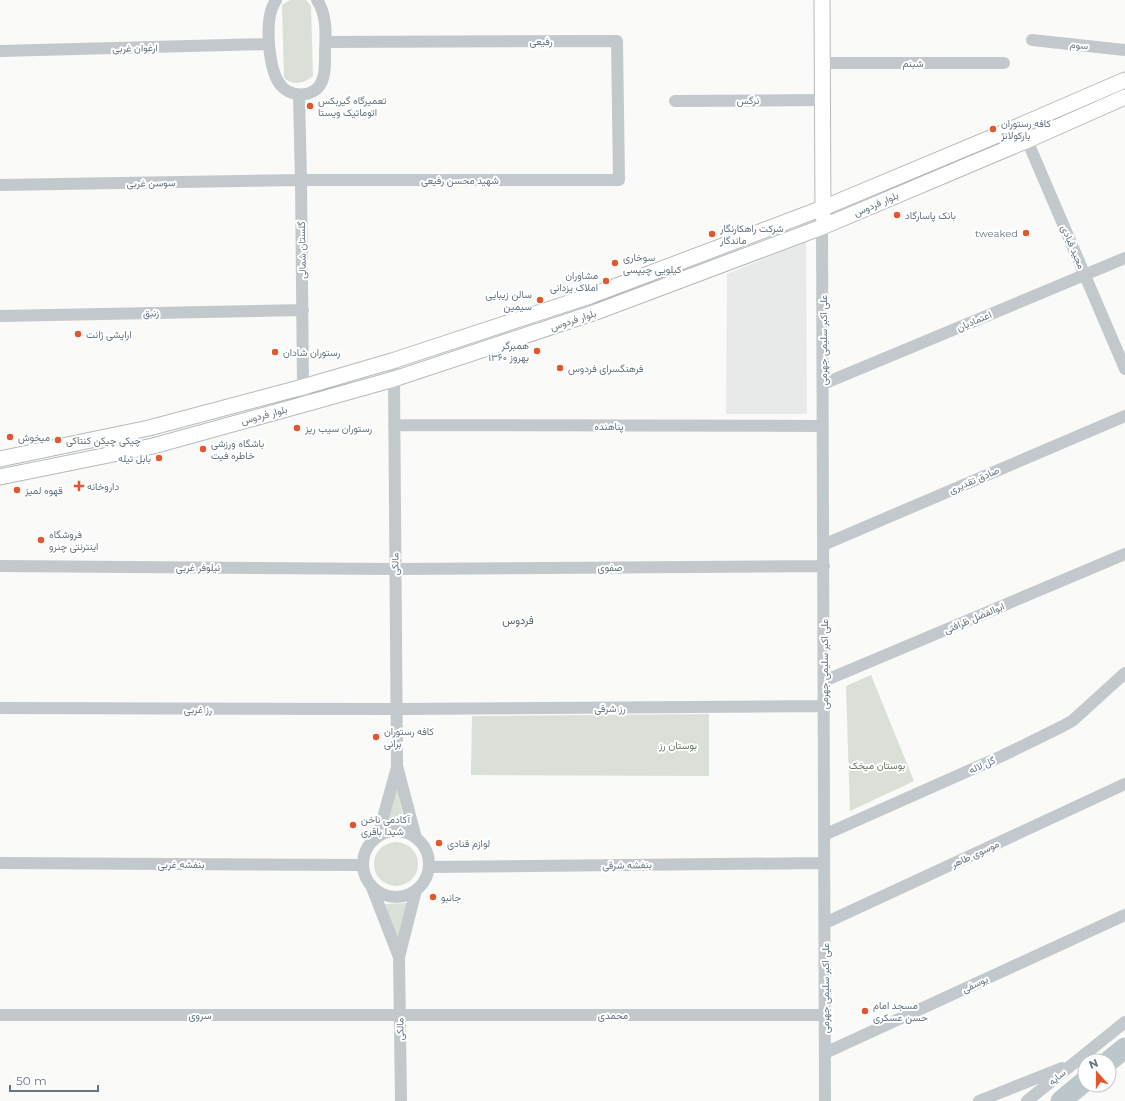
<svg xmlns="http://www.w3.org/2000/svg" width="1125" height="1101" font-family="Montserrat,Vazirmatn,sans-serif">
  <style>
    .built { fill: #e8e9e9 }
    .green { fill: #dadfd7 }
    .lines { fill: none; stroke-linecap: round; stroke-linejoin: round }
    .river { stroke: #bbc7cb; stroke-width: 21 }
    .major-casing { stroke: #b5babe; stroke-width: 17 }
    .minor { stroke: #c3c8cc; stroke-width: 12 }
    .major { stroke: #fff; stroke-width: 15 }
    .poi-dot { fill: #e4572e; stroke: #fff; stroke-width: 1.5 }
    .labels { text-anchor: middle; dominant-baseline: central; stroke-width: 4; stroke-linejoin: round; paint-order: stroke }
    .street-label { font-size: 10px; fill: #657683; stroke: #fff }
    .poi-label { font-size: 10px; fill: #657683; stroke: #fff; text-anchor: start }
    .park-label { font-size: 10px; fill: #687a64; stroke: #fff }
    .neighbourhood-label { font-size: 11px; fill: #57646e; stroke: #fff }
  </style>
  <rect width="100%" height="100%" fill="#fafaf8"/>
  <path class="built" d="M 806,241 L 807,414 L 726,414 L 727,274 Z"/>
  <path class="green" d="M 290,0 L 306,0 L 311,6 L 313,76 C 303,84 294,86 284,78 L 282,5 Z
    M 871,675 L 914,781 L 850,811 L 846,686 Z
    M 709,714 L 709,776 L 471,775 L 472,716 Z
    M 397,787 L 405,825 L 387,825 Z
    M374 864a22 22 0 1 1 44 0a22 22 0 1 1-44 0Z
    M 407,903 L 398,942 L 385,904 Z"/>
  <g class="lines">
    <path class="river" d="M 1109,1061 L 1125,1048
      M 1061,1101 L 1085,1081"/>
    <defs>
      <path id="major" d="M 822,0 L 823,217
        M 0,459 L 149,428 L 303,387 L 392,361 L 590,296 L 823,208 L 1021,125 L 1125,80
        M 0,477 L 153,446 L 305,404 L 394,379 L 596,312 L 822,227 L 1028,140 L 1125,97"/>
    </defs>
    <use href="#major" class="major-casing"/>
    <path class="minor" d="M 276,0 C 274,4 272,7 271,11 C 266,29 269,68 279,83 C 289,98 315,99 322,81 C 326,72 325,60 325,51 C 326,34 327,15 317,0
      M 1032,40 L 1125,50
      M 0,51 L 269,44
      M 822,63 L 1004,63
      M 299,95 L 301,180 L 303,387 L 305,404
      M 675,101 L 822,100
      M 1024,133 L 1125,369
      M 0,185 L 301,180 L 619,180 L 617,41 L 326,42
      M 822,227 L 825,1101
      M 0,316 L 303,310
      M 392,361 L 394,379 L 397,766 L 416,838
      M 823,384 L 1125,258
      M 394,425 L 823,426
      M 823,545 L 1125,416
      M 0,566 L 395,569 L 824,566
      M 824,681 L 1125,554
      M 0,708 L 397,709 L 824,706
      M363 864a33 33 0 1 1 66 0a33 33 0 1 1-66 0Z
      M 824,835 L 1004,755 L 1061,727 L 1072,721 L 1081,713 L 1125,673
      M 378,836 L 397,767
      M 0,863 L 363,865
      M 429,867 L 824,863
      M 371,885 L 399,957
      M 825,923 L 1125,784
      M 0,1015 L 825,1015
      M 825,1053 L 1125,915
      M 401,1101 L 399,957 L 416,890
      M 979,1101 L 1062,1068
      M 1027,1101 L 1125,1022"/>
    <use href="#major" class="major"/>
  </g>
  <g class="poi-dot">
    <circle cx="310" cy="106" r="4"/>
    <circle cx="993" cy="129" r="4"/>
    <circle cx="897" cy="215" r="4"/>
    <circle cx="1026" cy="233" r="4"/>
    <circle cx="712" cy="234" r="4"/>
    <circle cx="615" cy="263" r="4"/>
    <circle cx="606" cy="281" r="4"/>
    <circle cx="540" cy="300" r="4"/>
    <circle cx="78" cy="334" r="4"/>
    <circle cx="537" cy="351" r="4"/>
    <circle cx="275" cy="352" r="4"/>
    <circle cx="560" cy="368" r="4"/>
    <circle cx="297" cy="428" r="4"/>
    <circle cx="10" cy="437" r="4"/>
    <circle cx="58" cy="440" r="4"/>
    <circle cx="203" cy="449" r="4"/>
    <circle cx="159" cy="458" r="4"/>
    <path d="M77 480h4v4h4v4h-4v4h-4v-4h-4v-4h4z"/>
    <circle cx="17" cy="490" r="4"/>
    <circle cx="41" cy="540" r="4"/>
    <circle cx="376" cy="737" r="4"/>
    <circle cx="353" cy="825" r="4"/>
    <circle cx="439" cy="843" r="4"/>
    <circle cx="433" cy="897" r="4"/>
    <circle cx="865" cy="1011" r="4"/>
  </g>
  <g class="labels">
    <g class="street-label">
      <text x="541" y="41">رفیعی</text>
      <text transform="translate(1079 45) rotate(6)">سوم</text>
      <text transform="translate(135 48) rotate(-1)">ارغوان غربی</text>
      <text x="913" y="63">شبنم</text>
      <text x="748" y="100">نرگس</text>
      <text x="460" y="180">شهید محسن رفیعی</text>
      <text transform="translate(151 183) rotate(-1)">سوسن غربی</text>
      <text transform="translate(876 204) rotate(-23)">بلوار فردوس</text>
      <text transform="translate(1073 247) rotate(67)">مجید قبادی</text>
      <text transform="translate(302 250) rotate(-91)">گلستان شمالی</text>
      <text transform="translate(151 313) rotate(-1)">زنبق</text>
      <text transform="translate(573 320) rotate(-18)">بلوار فردوس</text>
      <text transform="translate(974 321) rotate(-23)">اعتمادیان</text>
      <text transform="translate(823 340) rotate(-90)">علی اکبر سلیمی جهرمی</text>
      <text transform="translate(264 415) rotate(-15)">بلوار فردوس</text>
      <text x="609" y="426">پناهنده</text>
      <text transform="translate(974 480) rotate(-23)">صادق تقدیری</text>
      <text transform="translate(395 564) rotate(-91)">مالکی</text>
      <text x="198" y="567">نیلوفر غربی</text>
      <text x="610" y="567">صفوی</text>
      <text transform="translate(974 618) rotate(-23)">ابوالفضل ظرافتی</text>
      <text transform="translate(824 664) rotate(-90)">علی اکبر سلیمی جهرمی</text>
      <text x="610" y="708">رز شرقی</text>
      <text x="198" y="709">رز غربی</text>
      <text transform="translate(982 765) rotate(-24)">گل لاله</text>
      <text transform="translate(975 854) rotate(-25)">موسوی طاهر</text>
      <text x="181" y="864">بنفشه غربی</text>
      <text transform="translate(627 865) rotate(-1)">بنفشه شرقی</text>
      <text transform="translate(975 984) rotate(-25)">یوسفی</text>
      <text transform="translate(825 988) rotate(-90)">علی اکبر سلیمی جهرمی</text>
      <text x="200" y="1015">سروی</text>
      <text x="613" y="1015">محمدی</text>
      <text transform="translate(400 1029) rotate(-91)">مالکی</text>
      <text transform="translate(1057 1077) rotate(-39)">سایه</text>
    </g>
    <g class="poi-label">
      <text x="318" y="100">تعمیرگاه گیربکس<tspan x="318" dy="12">اتوماتیک ویستا</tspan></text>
      <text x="1001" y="123">کافه رستوران<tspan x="1001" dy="12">بارکولانژ</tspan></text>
      <text x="905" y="215">بانک پاسارگاد</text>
      <text x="720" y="228">شرکت راهکارنگار<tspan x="720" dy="12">ماندگار</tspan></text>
      <text x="1018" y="233" text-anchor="end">tweaked</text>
      <text x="623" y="257">سوخاری<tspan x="623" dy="12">كيلويی چيپسی</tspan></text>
      <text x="598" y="275" text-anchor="end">مشاوران<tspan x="598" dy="12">املاک یزدانی</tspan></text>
      <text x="532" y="294" text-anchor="end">سالن زیبایی<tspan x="532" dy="12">سیمین</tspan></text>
      <text x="86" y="334">ارایشی ژانت</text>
      <text x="529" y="345" text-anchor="end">همبرگر<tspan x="529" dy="12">بهروز ۱۳۶۰</tspan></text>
      <text x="283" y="352">رستوران شادان</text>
      <text x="568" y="368">فرهنگسرای فردوس</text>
      <text x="305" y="428">رستوران سیب ریز</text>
      <text x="18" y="437">میخوش</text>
      <text x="66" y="440">چیکی چیکن کنتاکی</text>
      <text x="211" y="443">باشگاه ورزشی<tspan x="211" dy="12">خاطره فیت</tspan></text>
      <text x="151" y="458" text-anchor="end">بابل تیله</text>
      <text x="87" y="486">داروخانه</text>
      <text x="25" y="490">قهوه لمیز</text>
      <text x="49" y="534">فروشگاه<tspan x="49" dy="12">اینترنتی چنرو</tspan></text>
      <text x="384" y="731">كافه رستوران<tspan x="384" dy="12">برانى</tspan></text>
      <text x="361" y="819">آکادمی ناخن<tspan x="361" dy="12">شیدا باقری</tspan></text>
      <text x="447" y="843">لوازم قنادی</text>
      <text x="441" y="897">جانبو</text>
      <text x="873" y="1005">مسجد امام<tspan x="873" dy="12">حسن عسکری</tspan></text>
    </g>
    <g class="park-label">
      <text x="678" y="745">بوستان رز</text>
      <text x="877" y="765">بوستان میخک</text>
    </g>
    <g class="neighbourhood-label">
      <text x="518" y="620">فردوس</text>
    </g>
  </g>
  <g transform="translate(1097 1073) rotate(339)"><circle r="19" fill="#ffffff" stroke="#c1c8cd"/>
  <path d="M0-3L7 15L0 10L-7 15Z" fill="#e4572e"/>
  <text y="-6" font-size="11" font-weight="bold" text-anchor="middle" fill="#657683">N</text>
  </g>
  <path d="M10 1085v6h88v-6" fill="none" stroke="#657683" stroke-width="2"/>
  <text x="16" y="1085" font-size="12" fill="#657683" stroke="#ffffff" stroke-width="3" paint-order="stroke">50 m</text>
</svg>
